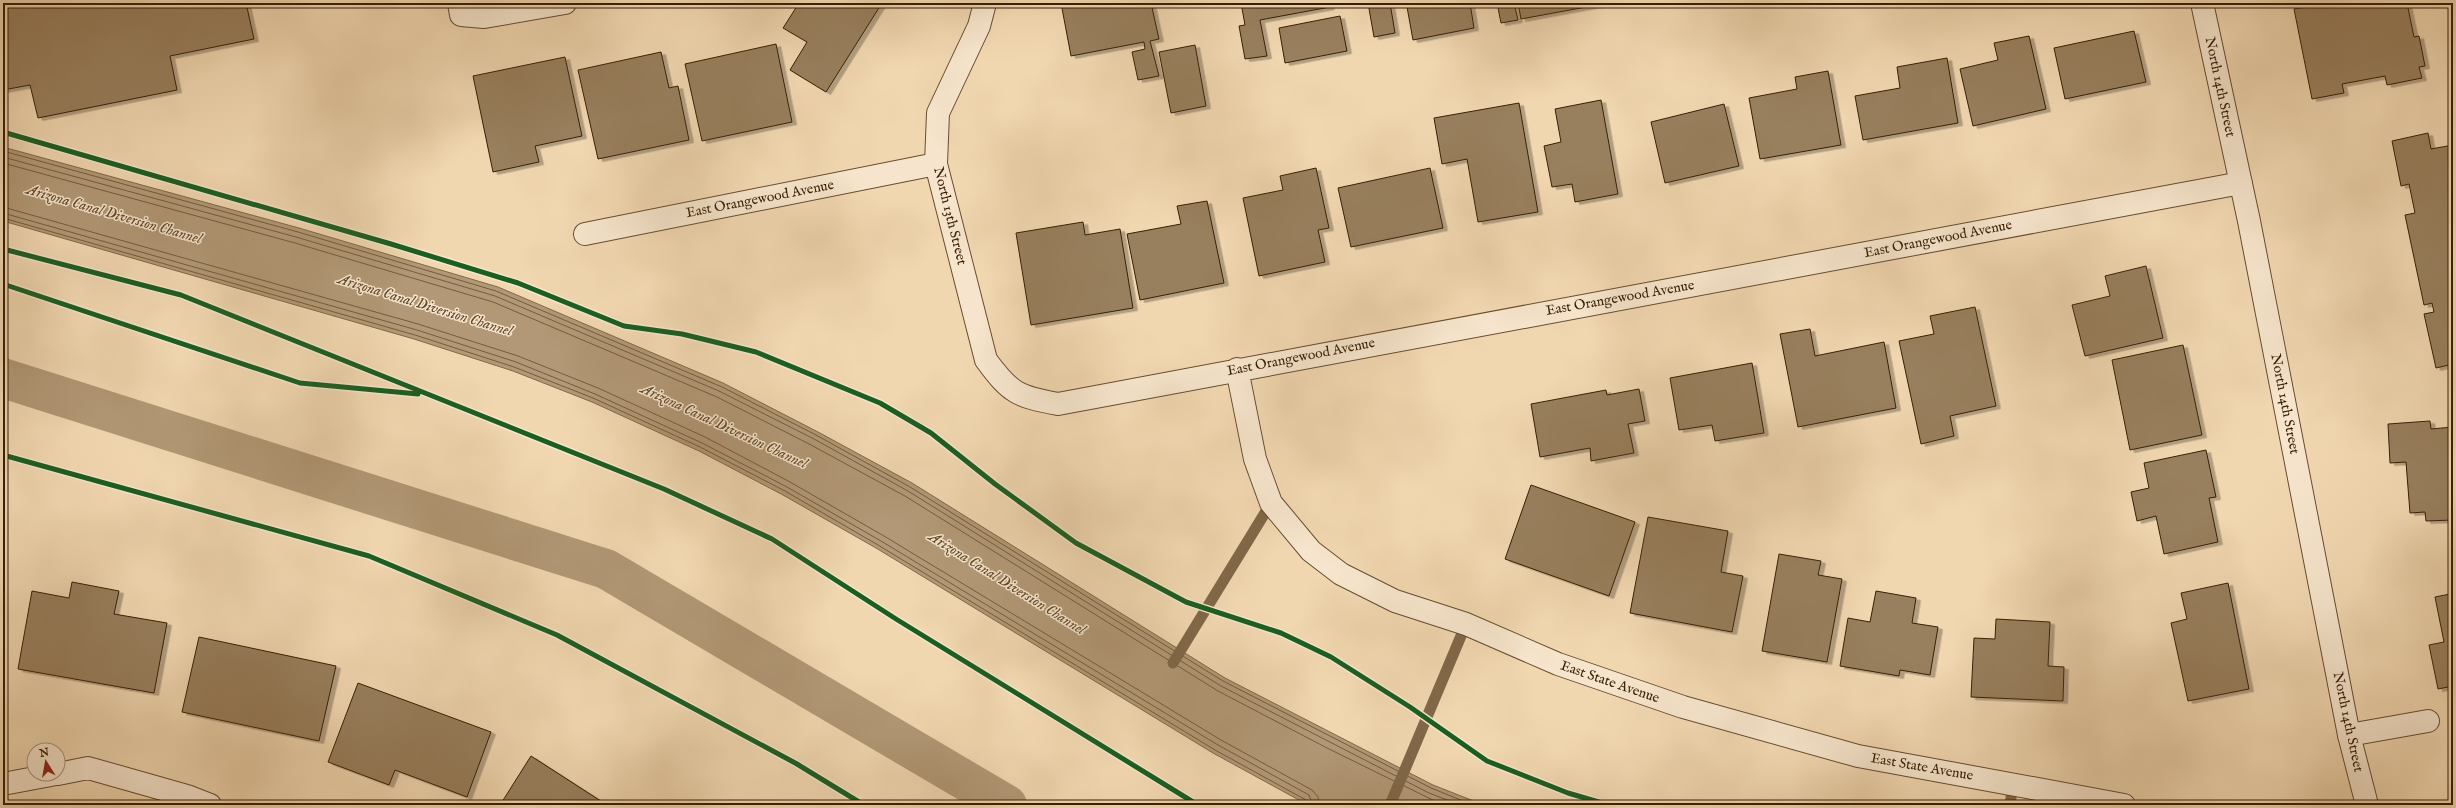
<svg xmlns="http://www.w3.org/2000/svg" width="2456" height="808" font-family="'IM FELL English',serif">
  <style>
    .water { fill: #b29876; stroke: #816848 }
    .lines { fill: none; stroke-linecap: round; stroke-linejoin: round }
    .shore { stroke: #745c3d; stroke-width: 1 }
    .stream { stroke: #816848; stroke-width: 11 }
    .canal { stroke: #b29876; stroke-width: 40 }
    .building { fill: #987f5d; stroke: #371f04; filter: url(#shadow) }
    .service-casing { stroke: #664d2f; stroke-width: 24 }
    .minor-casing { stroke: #664d2f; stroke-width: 24 }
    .service { stroke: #f6e5cc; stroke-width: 22 }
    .minor { stroke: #f6e5cc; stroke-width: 22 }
    .cycleway-casing { stroke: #f6e5cc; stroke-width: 8 }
    .cycleway { stroke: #1b5e20; stroke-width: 5 }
    .labels { text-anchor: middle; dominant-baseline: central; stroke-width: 3; stroke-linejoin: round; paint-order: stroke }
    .street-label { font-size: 14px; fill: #371f04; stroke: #f6e5cc }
    .water-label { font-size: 15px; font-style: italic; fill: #62492c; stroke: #f6e5cc }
  </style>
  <defs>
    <filter id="shadow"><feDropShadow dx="4.5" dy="2.5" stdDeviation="0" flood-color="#0004"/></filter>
  </defs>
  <rect width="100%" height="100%" fill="#f1d7b0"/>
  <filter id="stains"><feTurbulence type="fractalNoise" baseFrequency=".005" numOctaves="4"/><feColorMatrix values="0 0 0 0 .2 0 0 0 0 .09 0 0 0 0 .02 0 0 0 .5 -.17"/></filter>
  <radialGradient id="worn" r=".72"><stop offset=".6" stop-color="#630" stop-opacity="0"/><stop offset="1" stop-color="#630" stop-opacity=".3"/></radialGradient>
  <path class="water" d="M 3,147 L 299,228 L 498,287 L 723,383 L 818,432 L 912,483 L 1225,678 L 1433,785 L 1484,805 L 1308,805 L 1213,753 L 876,548 L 783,495 L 699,451 L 592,402 L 513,371 L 414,339 L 3,221 Z"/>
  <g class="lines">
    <path class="shore" d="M 3,151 L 298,232 L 496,291 L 722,387 L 816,435 L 910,487 L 1223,681 L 1431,788 L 1473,805
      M 3,157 L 296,237 L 495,296 L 719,391 L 814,439 L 908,491 L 1221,686 L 1429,793 L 1460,805
      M 3,163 L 295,243 L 493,302 L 717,397 L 811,445 L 905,496 L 1218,691 L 1327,748 L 1443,805
      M 3,207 L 418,324 L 518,356 L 598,388 L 705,437 L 790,482 L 884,536 L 1221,740 L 1312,790 L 1318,797 L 1319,805
      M 3,213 L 417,330 L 516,362 L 595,394 L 702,443 L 787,487 L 881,541 L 1218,745 L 1309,795 L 1313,805
      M 3,218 L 415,335 L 514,367 L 593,398 L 700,447 L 785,491 L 878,545 L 1215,750 L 1306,800 L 1308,805"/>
    <path class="stream" d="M 1173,663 L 1271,503
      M 1390,805 L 1466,624
      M 2010,805 L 2013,784"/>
    <path class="canal" d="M 3,378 L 606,569 L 1007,805"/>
  </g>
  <path class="building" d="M 3,3 L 246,3 L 254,39 L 170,56 L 177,90 L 38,118 L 30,85 L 3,90 Z
    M 799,3 L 882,3 L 826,92 L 790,70 L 807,42 L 783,28 Z
    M 1061,3 L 1151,3 L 1159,39 L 1150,41 L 1159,76 L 1138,80 L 1132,52 L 1145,49 L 1144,42 L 1071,56 Z
    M 1241,3 L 1329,3 L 1330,7 L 1260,20 L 1267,56 L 1245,59 L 1239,26 L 1245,25 Z
    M 1368,3 L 1390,3 L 1395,33 L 1374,37 Z
    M 1426,3 L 1470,3 L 1474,28 L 1413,40 L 1407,7 Z
    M 1497,3 L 1514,3 L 1518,20 L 1501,23 Z
    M 1518,3 L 1608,3 L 1521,19 Z
    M 2312,3 L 2407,3 L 2414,37 L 2419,36 L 2425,66 L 2419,67 L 2422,78 L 2387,85 L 2385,76 L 2342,84 L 2344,93 L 2312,99 L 2294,9 L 2313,6 Z
    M 1340,16 L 1347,51 L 1285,63 L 1279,28 Z
    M 2134,31 L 2146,82 L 2065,99 L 2054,48 Z
    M 2029,36 L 2046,109 L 1973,126 L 1960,69 L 1998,60 L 1994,43 Z
    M 776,44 L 792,122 L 702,141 L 685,64 Z
    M 1195,45 L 1206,106 L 1171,113 L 1159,52 Z
    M 661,52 L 669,88 L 678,86 L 689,140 L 598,159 L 578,70 Z
    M 565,57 L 582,136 L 535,146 L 539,162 L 493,172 L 473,76 Z
    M 1947,58 L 1958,123 L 1863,140 L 1855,96 L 1900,88 L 1897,67 Z
    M 1828,71 L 1841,145 L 1760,159 L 1749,98 L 1797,89 L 1795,77 Z
    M 1601,100 L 1618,194 L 1575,202 L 1572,184 L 1552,187 L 1544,146 L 1561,142 L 1555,109 Z
    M 1519,103 L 1538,212 L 1478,222 L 1467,159 L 1442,164 L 1434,118 Z
    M 1724,104 L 1739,166 L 1665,183 L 1651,122 Z
    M 2428,133 L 2431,149 L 2453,145 L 2453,364 L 2436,368 L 2424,314 L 2434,312 L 2432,303 L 2424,305 L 2405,215 L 2415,213 L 2409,184 L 2401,186 L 2392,141 Z
    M 1316,168 L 1329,228 L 1318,230 L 1325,262 L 1259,276 L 1243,198 L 1283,190 L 1280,176 Z
    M 1430,168 L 1443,228 L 1351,247 L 1338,188 Z
    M 1207,201 L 1224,283 L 1140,300 L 1127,234 L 1181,224 L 1177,206 Z
    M 1083,222 L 1085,235 L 1120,229 L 1133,308 L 1031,325 L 1016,233 Z
    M 2146,266 L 2163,338 L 2085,356 L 2072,305 L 2110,296 L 2105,276 Z
    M 1975,307 L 1996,406 L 1950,416 L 1954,436 L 1921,444 L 1899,341 L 1934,334 L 1930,316 Z
    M 1810,329 L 1815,356 L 1884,342 L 1896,408 L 1798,427 L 1780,334 Z
    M 2183,345 L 2202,435 L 2130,450 L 2112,360 Z
    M 1752,363 L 1764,433 L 1715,441 L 1712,425 L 1679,430 L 1670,378 Z
    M 1639,389 L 1645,421 L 1628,424 L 1634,453 L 1591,461 L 1590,448 L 1540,457 L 1531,404 L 1606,390 L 1607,395 Z
    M 2430,421 L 2431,429 L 2453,427 L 2453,520 L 2426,521 L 2425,512 L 2410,513 L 2406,462 L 2390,463 L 2388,424 Z
    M 2206,450 L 2216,497 L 2209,498 L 2218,542 L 2164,554 L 2156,516 L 2137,521 L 2131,492 L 2149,488 L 2144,463 Z
    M 1531,485 L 1635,522 L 1609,596 L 1505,559 Z
    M 1648,517 L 1728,531 L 1721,572 L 1743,576 L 1732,632 L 1630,613 Z
    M 1779,554 L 1821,561 L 1818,575 L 1842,579 L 1827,662 L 1762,651 Z
    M 72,582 L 119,591 L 114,614 L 167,623 L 154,693 L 18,669 L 32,591 L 69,598 Z
    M 2228,583 L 2249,689 L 2188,701 L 2171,623 L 2187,619 L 2181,593 Z
    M 2453,584 L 2453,686 L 2438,689 L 2429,645 L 2444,642 L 2435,597 L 2450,594 L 2449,585 Z
    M 1876,591 L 1916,598 L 1912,623 L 1938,627 L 1930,675 L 1900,670 L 1899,676 L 1840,666 L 1848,618 L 1870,622 Z
    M 1996,619 L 2050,622 L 2048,666 L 2064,667 L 2063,701 L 1971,697 L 1974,638 L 1995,639 Z
    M 199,637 L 336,666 L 319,741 L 182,712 Z
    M 358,683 L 491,732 L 467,797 L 395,770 L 389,785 L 328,762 Z
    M 531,756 L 607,805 L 500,805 Z"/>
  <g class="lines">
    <defs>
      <path id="service" d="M 459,3 L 461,15 L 484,17 L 565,3
        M 2349,735 L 2428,721"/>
      <path id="minor" d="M 985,3 L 979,26 L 938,113 L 936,164 L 986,360 C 1011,394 1017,396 1058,404 L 2241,183
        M 2202,3 L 2249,221 L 2349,735 L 2367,805
        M 585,234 L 936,164
        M 1237,369 L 1255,459 L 1271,503 L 1311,551 L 1341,574 L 1395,601 L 1466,624 L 1558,664 L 1683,707 L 1858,756 L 2124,805
        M 58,774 L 88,768 L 187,796 L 210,805
        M 3,784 L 56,774"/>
    </defs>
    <use href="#service" class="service-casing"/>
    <use href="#minor" class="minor-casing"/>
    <use href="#service" class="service"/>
    <use href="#minor" class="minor"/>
    <defs>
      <path id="cycleway" d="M 3,132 L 391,244 L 518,283 L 624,326 L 682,334 L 756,352 L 880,403 L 931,433 L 995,484 L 1076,543 L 1186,602 L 1281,633 L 1331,657 L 1410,707 L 1487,761 L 1568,793 L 1609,805
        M 3,249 L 181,295 L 664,489 L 772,539 L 896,619 L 1198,805
        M 3,284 L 300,383 L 418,394
        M 3,455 L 369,556 L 557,635 L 797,764 L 864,805"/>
    </defs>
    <use href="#cycleway" class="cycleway-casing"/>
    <use href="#cycleway" class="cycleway"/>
  </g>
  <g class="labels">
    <g class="street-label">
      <text transform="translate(2220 87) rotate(78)">North 14th Street</text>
      <text transform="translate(760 199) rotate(-11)">East Orangewood Avenue</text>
      <text transform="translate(950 216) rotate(76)">North 13th Street</text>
      <text transform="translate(1938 239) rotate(-11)">East Orangewood Avenue</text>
      <text transform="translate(1620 298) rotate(-10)">East Orangewood Avenue</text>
      <text transform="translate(1301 357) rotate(-11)">East Orangewood Avenue</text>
      <text transform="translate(2285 404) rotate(79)">North 14th Street</text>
      <text transform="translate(1610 682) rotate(19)">East State Avenue</text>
      <text transform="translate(2348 722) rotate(78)">North 14th Street</text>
      <text transform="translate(1922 767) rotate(10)">East State Avenue</text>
    </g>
    <g class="water-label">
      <text transform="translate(114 214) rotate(16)">Arizona Canal Diversion Channel</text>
      <text transform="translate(425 305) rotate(17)">Arizona Canal Diversion Channel</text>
      <text transform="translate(724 426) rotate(25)">Arizona Canal Diversion Channel</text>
      <text transform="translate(1007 583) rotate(32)">Arizona Canal Diversion Channel</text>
    </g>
  </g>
  <rect width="2456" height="808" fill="none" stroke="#f1d7b0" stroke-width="16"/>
  <rect x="4" y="4" width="2448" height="800" fill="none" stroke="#371f04" stroke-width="2"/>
  <rect x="8" y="8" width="2440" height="792" fill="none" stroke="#371f04"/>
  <g transform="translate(46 762) rotate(349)"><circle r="19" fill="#f6e5cc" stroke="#aa967c"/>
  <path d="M0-3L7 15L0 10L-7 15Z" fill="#8f2418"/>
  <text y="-6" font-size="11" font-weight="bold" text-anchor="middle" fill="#371f04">N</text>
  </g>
  <rect width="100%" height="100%" filter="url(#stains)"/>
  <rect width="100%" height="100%" fill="url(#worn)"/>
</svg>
